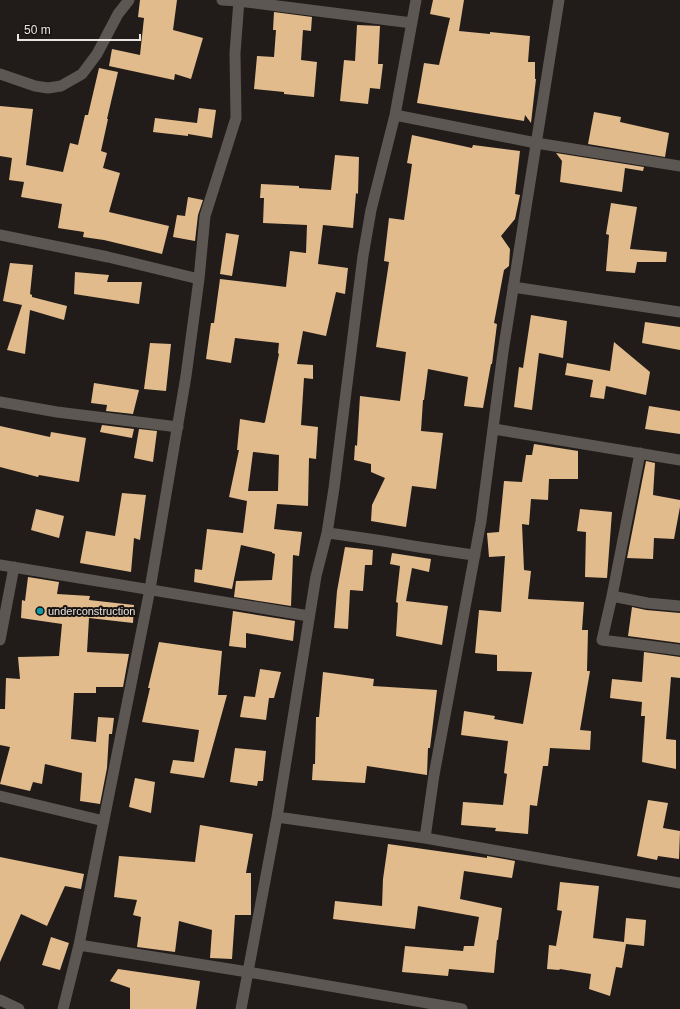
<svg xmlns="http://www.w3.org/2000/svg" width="680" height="1009" font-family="Arial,sans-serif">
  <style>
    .building { fill: #e2bb8d; fill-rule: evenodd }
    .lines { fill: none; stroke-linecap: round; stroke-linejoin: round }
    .minor { stroke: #5c5753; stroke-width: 11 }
    .culture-dot { fill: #0f9aa8; stroke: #181310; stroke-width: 1.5 }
    .labels { text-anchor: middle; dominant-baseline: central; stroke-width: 4; stroke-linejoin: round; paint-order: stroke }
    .poi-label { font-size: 11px; fill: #e7e4e1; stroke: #181310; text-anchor: start }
  </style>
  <rect width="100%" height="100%" fill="#211c19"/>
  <path class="building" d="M 140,0 L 177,0 L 173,30 L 203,38 L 191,79 L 175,74 L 174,80 L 109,66 L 112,49 L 140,55 L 144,18 L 138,17 Z
    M 433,0 L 464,0 L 459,31 L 490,34 L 490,32 L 530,36 L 528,62 L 535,62 L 535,79 L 536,79 L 531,123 L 525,115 L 524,121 L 417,103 L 424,63 L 439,65 L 450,18 L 430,14 Z
    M 274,12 L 312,17 L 311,31 L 303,30 L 301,60 L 317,62 L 314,97 L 284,94 L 284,92 L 254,89 L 257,56 L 274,57 L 276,30 L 273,30 Z
    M 357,25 L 380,26 L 378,64 L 383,64 L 380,89 L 370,88 L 368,104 L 340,101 L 344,60 L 355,61 Z
    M 99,68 L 118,72 L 107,119 L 108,119 L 101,151 L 107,153 L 103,168 L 120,173 L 109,212 L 169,226 L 162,254 L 104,240 L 83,237 L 84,232 L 58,228 L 62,204 L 21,197 L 24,182 L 9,180 L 12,158 L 0,156 L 0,106 L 33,109 L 26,165 L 63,172 L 70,143 L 78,145 L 85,115 L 88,115 Z
    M 199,108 L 216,110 L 212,138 L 188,134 L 188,136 L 153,132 L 155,118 L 197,123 Z
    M 594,112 L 621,117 L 620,122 L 669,133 L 665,157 L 588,144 Z
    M 412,135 L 472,148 L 473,145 L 520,151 L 515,194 L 520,195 L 515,219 L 501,236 L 510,249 L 509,266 L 504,270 L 494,323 L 497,324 L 492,364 L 491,364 L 483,408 L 464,406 L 468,377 L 428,369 L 424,400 L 423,400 L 421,431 L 443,433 L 436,489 L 412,486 L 406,527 L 371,521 L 372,505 L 385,478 L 371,472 L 371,464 L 354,460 L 355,445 L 357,446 L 360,396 L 400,401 L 406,352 L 376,347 L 389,262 L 384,261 L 389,218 L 404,220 L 412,164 L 407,163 Z
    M 556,153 L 644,167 L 643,171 L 625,168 L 622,192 L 560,182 L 562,161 Z
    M 335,155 L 359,157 L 358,194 L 356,193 L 353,228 L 323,225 L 318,264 L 348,268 L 345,294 L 336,292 L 326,336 L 303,331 L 297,364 L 313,365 L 313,379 L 304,378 L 301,425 L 318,427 L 316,459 L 309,458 L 308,506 L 277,504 L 274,529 L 302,532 L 299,556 L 293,555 L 291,606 L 234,597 L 236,581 L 272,580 L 275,554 L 272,553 L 272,552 L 241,545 L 232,589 L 194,582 L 195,569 L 202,570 L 207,529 L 243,533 L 247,501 L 229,497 L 239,450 L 237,450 L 240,419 L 264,423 L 265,422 L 279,354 L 278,353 L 279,343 L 235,338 L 231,363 L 206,359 L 211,323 L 214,323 L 220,279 L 286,287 L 290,251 L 306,253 L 307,225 L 263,223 L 264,198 L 260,198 L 261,184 L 299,186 L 299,188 L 331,190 ZM 253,452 L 279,455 L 278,491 L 248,491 Z
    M 188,197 L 203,200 L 198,215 L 195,241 L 173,237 L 177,215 L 185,216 Z
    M 611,203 L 637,207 L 630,249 L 667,252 L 666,262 L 637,262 L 635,273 L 606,271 L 609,235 L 606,234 Z
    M 226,233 L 239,235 L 232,276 L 220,274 Z
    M 10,263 L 33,265 L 30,294 L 32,295 L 32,297 L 67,306 L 64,320 L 30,310 L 25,354 L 7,350 L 22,305 L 3,301 Z
    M 75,272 L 109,275 L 107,282 L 142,282 L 139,304 L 74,294 Z
    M 531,315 L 567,321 L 563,358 L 539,353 L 532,410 L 514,407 L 519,367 L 523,368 Z
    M 645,322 L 680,327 L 680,350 L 642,343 Z
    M 614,342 L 650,372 L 646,395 L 606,386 L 604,399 L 590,397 L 593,380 L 565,375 L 567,363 L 610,371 Z
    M 150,343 L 171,344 L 166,391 L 144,389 Z
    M 94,383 L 139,390 L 133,414 L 106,411 L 107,405 L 91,403 Z
    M 649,406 L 680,411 L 680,434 L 645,429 Z
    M 102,425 L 134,429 L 132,438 L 100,432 Z
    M 0,426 L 50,437 L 51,432 L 86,438 L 79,482 L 39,475 L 38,477 L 0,467 Z
    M 139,429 L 157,431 L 153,462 L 134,458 Z
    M 534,444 L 578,451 L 578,479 L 549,479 L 548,500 L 531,499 L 529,525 L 522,524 L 524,570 L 531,571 L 528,599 L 584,602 L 582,630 L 588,630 L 587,671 L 590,671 L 580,730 L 591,731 L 590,750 L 550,748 L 548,766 L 543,766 L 537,806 L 530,805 L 528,834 L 495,831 L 496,828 L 461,825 L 463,802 L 503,805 L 507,774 L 504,773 L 508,741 L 461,735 L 464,711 L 495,716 L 494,719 L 523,724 L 532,672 L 497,671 L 497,655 L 475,653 L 479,610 L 501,612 L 505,556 L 489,557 L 487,533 L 499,532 L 504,481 L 522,482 L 526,455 L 532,455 Z
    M 646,461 L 655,463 L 653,495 L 680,500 L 680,507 L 674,539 L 654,538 L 653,559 L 627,558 Z
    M 122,493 L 146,495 L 140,540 L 134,538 L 131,572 L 80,563 L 86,531 L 115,536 Z
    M 36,509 L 64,516 L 59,538 L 31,530 Z
    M 580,509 L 612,512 L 607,578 L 585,577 L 586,532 L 577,531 Z
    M 345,547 L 373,550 L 372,565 L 365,565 L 363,591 L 350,590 L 348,629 L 334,628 L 337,591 Z
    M 392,553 L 431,559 L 429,572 L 412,568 L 406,601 L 448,606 L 442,645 L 396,636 L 398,603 L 396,602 L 400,566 L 390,564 Z
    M 28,577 L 59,582 L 57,594 L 90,596 L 89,600 L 134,605 L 133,623 L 89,618 L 87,652 L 129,654 L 123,687 L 96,687 L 96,693 L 74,693 L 71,739 L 96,742 L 98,717 L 114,718 L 112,734 L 109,734 L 107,768 L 100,804 L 80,801 L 82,773 L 45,764 L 42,784 L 33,782 L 30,791 L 0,784 L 10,747 L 0,745 L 0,709 L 5,709 L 6,678 L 20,679 L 18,657 L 59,656 L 62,624 L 21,618 L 22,600 L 25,601 Z
    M 632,607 L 646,610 L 680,613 L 680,643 L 628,636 Z
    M 233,611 L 295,621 L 293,641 L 246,633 L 246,648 L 229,646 Z
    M 159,642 L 222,651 L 218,695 L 227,695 L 204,778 L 170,773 L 173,760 L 194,762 L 199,730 L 142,722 L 150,688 L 148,688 Z
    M 644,652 L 680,657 L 680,678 L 671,677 L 666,739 L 676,740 L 676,769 L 642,762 L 645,716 L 641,716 L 642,702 L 610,698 L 612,679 L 642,682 Z
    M 260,669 L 281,672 L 274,698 L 269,698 L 266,720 L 240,717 L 244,696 L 255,697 Z
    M 323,672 L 374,679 L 373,686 L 437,690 L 430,748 L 428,748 L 427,775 L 367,766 L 365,783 L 312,780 L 313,764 L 315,764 L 316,717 L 319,717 Z
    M 235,748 L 266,751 L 263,781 L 258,781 L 257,786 L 230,782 Z
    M 135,778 L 155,782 L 151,813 L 129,807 Z
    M 648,800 L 668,803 L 663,828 L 680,831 L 679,859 L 658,856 L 657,860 L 637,856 Z
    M 200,825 L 253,834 L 246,873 L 251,873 L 251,915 L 235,915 L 232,959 L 210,958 L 212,930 L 179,921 L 175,952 L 137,947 L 141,917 L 133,915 L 137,900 L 114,897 L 119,856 L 195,862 Z
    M 388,844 L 487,858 L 487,856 L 515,861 L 512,878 L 464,871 L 460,899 L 502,908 L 498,940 L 497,940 L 494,973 L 449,969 L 448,976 L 402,972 L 405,946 L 463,951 L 464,946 L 474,946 L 479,917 L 418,906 L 415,929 L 333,919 L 335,901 L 382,906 L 383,879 Z
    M 0,857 L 84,874 L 81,889 L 65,886 L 47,926 L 21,914 L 0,962 Z
    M 560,882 L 599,886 L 593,938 L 624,942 L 626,918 L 646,920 L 644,946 L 626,944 L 622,968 L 616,967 L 610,996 L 589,989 L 591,974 L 560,969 L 559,970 L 547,969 L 549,945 L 556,946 L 562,911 L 557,910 Z
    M 51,937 L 69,943 L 60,970 L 42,965 Z
    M 118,969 L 200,981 L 196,1009 L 130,1009 L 130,988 L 110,981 Z"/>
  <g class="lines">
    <path class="minor" d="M 222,0 L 239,1 L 412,23
      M 0,74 L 35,86 L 48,88 L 61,86 L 82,74 L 97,54 L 118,14 L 129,0
      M 395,115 L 536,143 L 680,166
      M 0,235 L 108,257 L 199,279
      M 513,287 L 680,312
      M 0,402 L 57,412 L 178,427
      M 494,429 L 680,460
      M 640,453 L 612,596 L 602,640 L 680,650
      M 327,533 C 377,539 425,549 475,555
      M 0,565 L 309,616
      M 612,596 L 647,603 L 680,606
      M 0,640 L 14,567
      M 0,796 L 104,821
      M 277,817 L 425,838 L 680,883
      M 425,838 L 434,775 L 481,521 L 503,352 L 559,0
      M 79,945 L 248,972 L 462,1009
      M 0,1000 L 19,1009
      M 63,1009 L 79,945 L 150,589 L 186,376 L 199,279 L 205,216 L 236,118 L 235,53 L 239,0
      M 241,1009 L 277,817 L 316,576 L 327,533 L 334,488 L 363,256 L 371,210 L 395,115 L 416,0"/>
  </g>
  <circle class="culture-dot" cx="40" cy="611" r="4"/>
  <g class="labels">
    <g class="poi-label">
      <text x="48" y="611">underconstruction</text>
    </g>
  </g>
  <path d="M18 34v6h122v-6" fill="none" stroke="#e7e4e1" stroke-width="2"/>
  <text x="24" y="34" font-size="12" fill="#e7e4e1" stroke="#181310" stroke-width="3" paint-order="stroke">50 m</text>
</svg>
